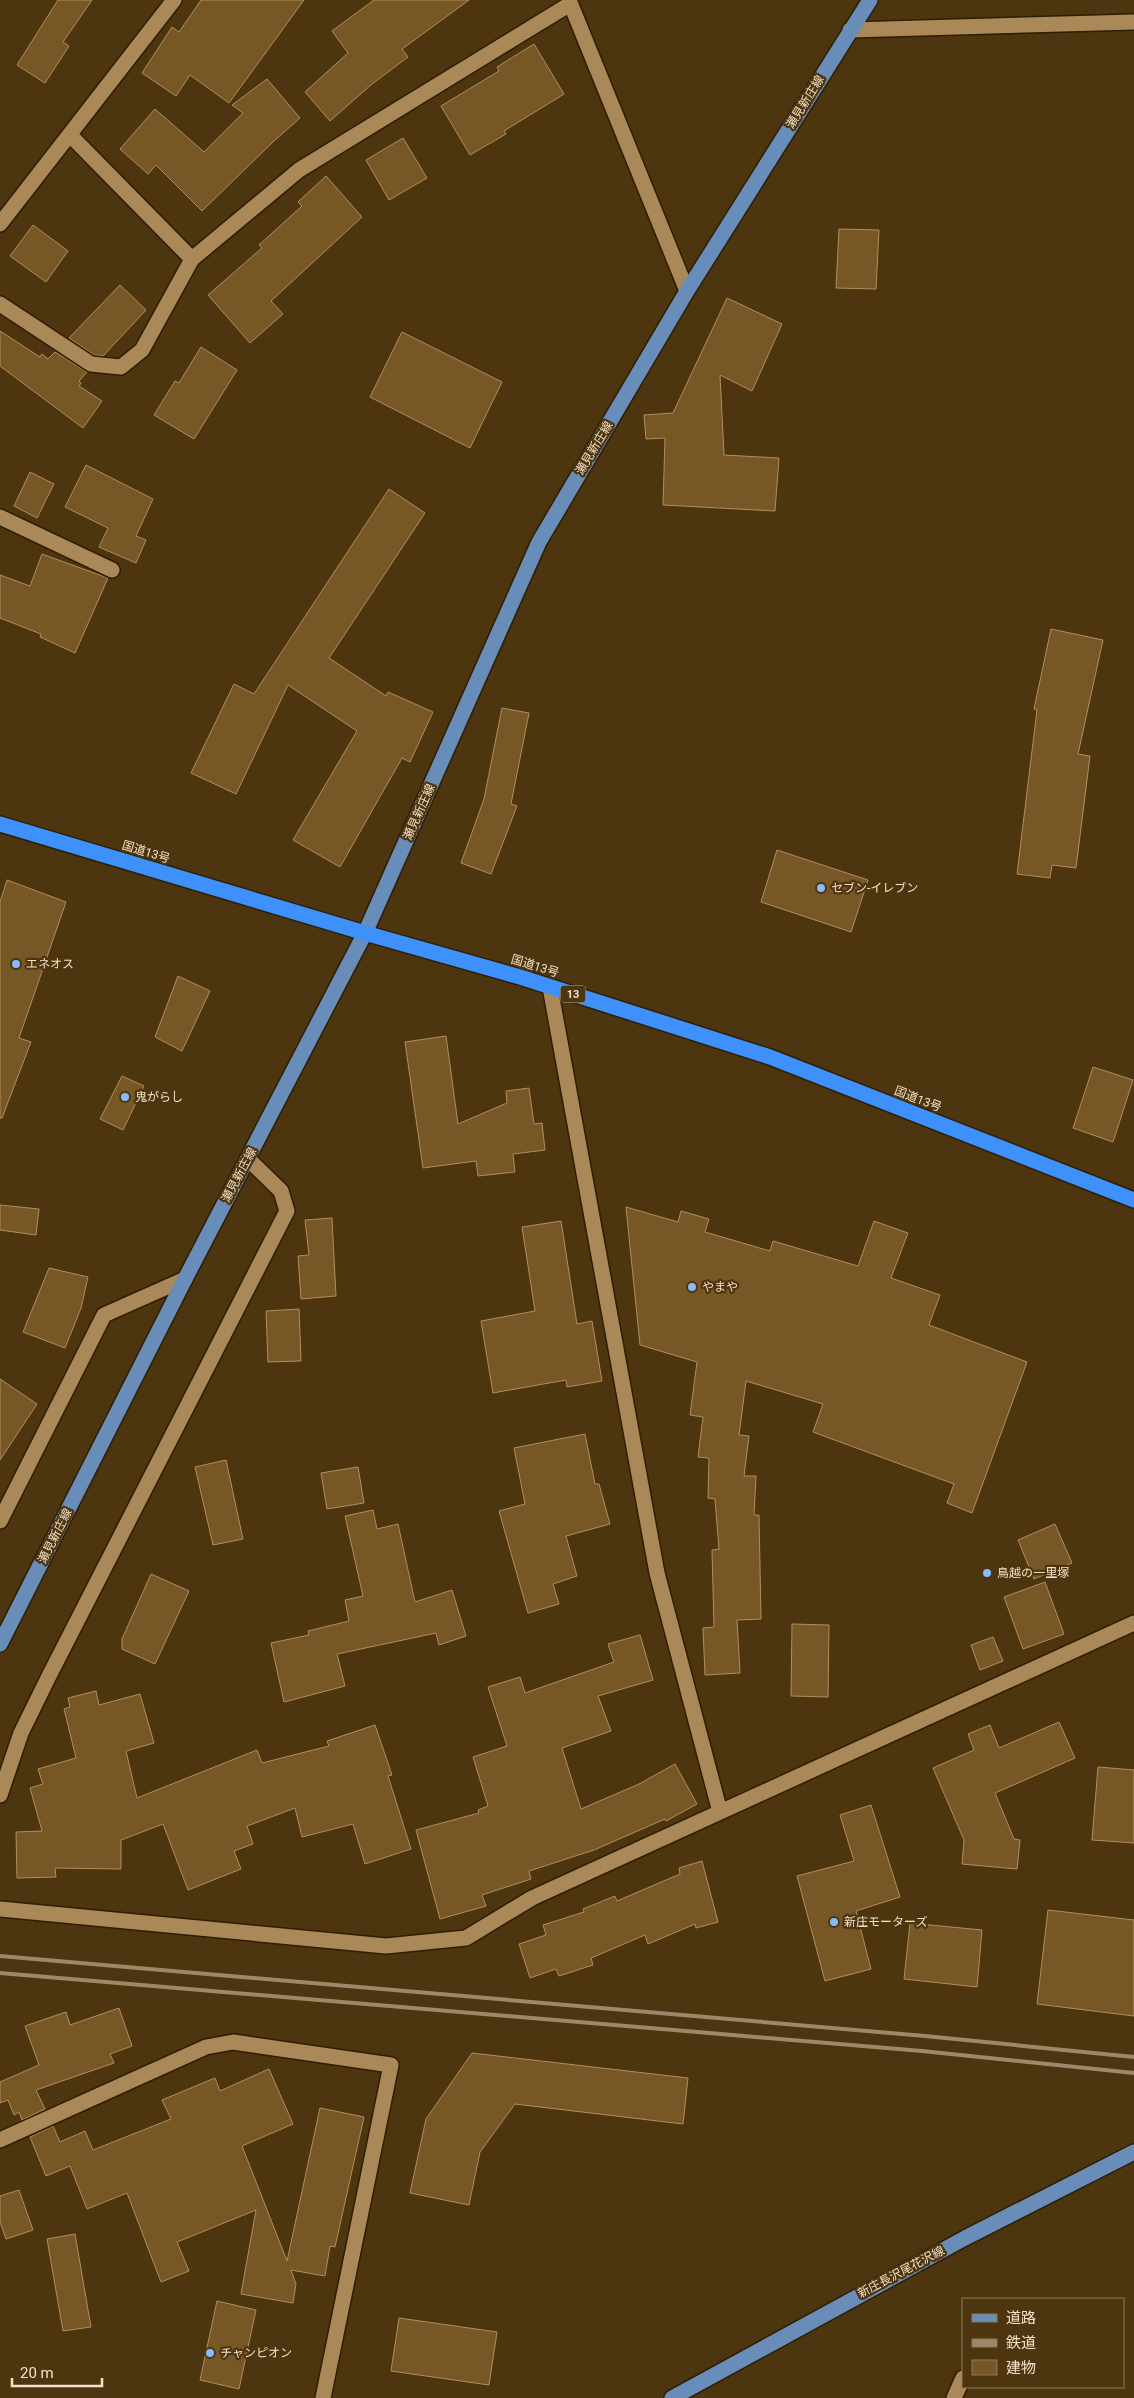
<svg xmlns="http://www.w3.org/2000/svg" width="1134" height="2398" font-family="Roboto,'Noto Sans JP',sans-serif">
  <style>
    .building { fill: #775725; stroke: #b18f5d }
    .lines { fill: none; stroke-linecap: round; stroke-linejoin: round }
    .minor-casing { stroke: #2e1e04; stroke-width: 18 }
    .major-casing { stroke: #2e1e04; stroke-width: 18 }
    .highway-casing { stroke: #2e1e04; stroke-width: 18 }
    .minor { stroke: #aa8857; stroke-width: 15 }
    .major { stroke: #698db9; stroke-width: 15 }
    .highway { stroke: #3e91fb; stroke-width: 15 }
    .rail { stroke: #9e8869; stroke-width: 4 }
    .poi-dot { fill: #89bafc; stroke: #4d350f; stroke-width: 2 }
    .labels { text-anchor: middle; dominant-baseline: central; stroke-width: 4.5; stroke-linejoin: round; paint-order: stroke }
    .shield { fill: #4d350f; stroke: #c2ad90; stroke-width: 1 }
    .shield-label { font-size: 11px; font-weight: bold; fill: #f4e1c8 }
    .street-label { font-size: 12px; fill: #f4e1c8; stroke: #4d350f }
    .poi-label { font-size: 12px; fill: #f4e1c8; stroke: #4d350f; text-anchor: start }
  </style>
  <rect width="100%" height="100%" fill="#4d350f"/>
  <path class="building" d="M 58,0 L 92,0 L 63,42 L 69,46 L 45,83 L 17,65 Z
    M 201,0 L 304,0 L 229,103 L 190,75 L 176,96 L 142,73 L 172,27 L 179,32 Z
    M 374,0 L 469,0 L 402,49 L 408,57 L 372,84 L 330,121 L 305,92 L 348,53 L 332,31 Z
    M 534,44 L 564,94 L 504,131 L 506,134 L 470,155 L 441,106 L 499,71 L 497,67 Z
    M 267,79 L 300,118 L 275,140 L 202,211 L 156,165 L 148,174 L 120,149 L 155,109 L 204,152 L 243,113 L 232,105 Z
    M 403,138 L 427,178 L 389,200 L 366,160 Z
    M 326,176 L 362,217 L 271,301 L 283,314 L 250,343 L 208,295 L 262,248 L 259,245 L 302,206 L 298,202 Z
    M 33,225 L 68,251 L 46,282 L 10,256 Z
    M 839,229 L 879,230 L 876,289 L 836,288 Z
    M 120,285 L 146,310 L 103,356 L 94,355 L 69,338 Z
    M 727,298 L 782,324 L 752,391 L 720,375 L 724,455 L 779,458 L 775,511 L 663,505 L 665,438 L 646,439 L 644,415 L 673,413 Z
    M 0,331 L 40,357 L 42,354 L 48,359 L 55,352 L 87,372 L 79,381 L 81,383 L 79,386 L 102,401 L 83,428 L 0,366 Z
    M 402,332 L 502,382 L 470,448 L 370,397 Z
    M 201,347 L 237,370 L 194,439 L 154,415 L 175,381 L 179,383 Z
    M 86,465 L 153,499 L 136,536 L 146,540 L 136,563 L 99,547 L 108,528 L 65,507 Z
    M 30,472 L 54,484 L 37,518 L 14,506 Z
    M 389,489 L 425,513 L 329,658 L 386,696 L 388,692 L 433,712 L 410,762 L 402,758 L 340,867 L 293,840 L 357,731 L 288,685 L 236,794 L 191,773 L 234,684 L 254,694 Z
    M 42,554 L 108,578 L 75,653 L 40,637 L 41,634 L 0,618 L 0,575 L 30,586 Z
    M 1051,629 L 1103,640 L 1078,754 L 1090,756 L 1076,868 L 1052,865 L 1050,878 L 1017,874 L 1037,710 L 1034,709 Z
    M 502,708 L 529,713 L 511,804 L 517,806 L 491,874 L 461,863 L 484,799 Z
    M 777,850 L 868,880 L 851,932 L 761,902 Z
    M 7,880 L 66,902 L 19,1038 L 31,1042 L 2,1118 L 0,1118 L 0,902 Z
    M 178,976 L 210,991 L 182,1051 L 155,1037 Z
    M 446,1036 L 458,1124 L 507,1103 L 506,1091 L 529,1088 L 534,1124 L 542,1123 L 545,1150 L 513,1154 L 515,1172 L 478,1176 L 476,1161 L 423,1168 L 405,1042 Z
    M 1093,1067 L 1133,1080 L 1113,1142 L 1073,1128 Z
    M 122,1076 L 144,1086 L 123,1130 L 100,1119 Z
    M 0,1205 L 39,1209 L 36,1235 L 0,1230 Z
    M 626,1207 L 678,1222 L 681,1211 L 709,1219 L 705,1232 L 770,1251 L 773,1241 L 858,1266 L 874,1221 L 908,1233 L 891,1278 L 940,1295 L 929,1325 L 1027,1362 L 972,1513 L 947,1503 L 954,1484 L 813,1432 L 823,1404 L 746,1381 L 739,1435 L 749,1436 L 744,1476 L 756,1476 L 754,1515 L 759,1515 L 761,1619 L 737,1620 L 740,1673 L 705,1675 L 703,1628 L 714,1627 L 712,1550 L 719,1549 L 715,1499 L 708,1498 L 709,1458 L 698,1457 L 703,1417 L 690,1415 L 697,1362 L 640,1345 Z
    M 332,1218 L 336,1296 L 301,1299 L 298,1256 L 309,1255 L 305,1220 Z
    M 561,1221 L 577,1324 L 592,1321 L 602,1381 L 567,1387 L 566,1380 L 493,1393 L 481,1321 L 535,1311 L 522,1227 Z
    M 49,1268 L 88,1277 L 81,1308 L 65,1348 L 23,1332 Z
    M 299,1309 L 301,1361 L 268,1362 L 266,1311 Z
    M 0,1379 L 37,1404 L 0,1460 Z
    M 585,1434 L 595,1484 L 599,1484 L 610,1524 L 566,1536 L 577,1576 L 553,1584 L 559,1604 L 528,1613 L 499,1511 L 525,1504 L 514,1448 Z
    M 226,1460 L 243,1539 L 213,1545 L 195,1467 Z
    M 358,1467 L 364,1503 L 327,1509 L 321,1473 Z
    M 373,1510 L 377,1529 L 398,1524 L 415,1602 L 452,1590 L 466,1636 L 439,1645 L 436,1633 L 337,1654 L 345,1686 L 284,1702 L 271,1643 L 309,1635 L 308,1631 L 349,1621 L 345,1600 L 363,1596 L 345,1516 Z
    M 1055,1524 L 1072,1563 L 1034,1579 L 1018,1540 Z
    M 151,1574 L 189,1591 L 155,1664 L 122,1649 L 122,1639 Z
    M 1045,1582 L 1064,1634 L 1023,1649 L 1004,1597 Z
    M 792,1624 L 829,1625 L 828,1697 L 791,1696 Z
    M 640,1635 L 653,1680 L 598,1696 L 611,1731 L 562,1748 L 581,1809 L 639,1784 L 675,1764 L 697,1804 L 666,1821 L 665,1819 L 594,1850 L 529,1871 L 531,1879 L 482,1895 L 486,1906 L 440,1919 L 416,1830 L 479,1813 L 478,1810 L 488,1806 L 473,1757 L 507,1746 L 488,1687 L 520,1677 L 525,1693 L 614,1662 L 608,1644 Z
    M 993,1637 L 1003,1661 L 980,1670 L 971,1645 Z
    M 96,1691 L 99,1705 L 140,1694 L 154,1743 L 126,1751 L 137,1798 L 257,1750 L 262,1763 L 329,1746 L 327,1741 L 375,1725 L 392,1775 L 388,1776 L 411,1849 L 365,1864 L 353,1824 L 302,1837 L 295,1808 L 247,1826 L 253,1844 L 234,1851 L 241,1869 L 188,1890 L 163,1824 L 121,1840 L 121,1869 L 55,1868 L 56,1877 L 17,1878 L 16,1832 L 42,1831 L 30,1788 L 43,1784 L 38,1769 L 76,1758 L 64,1709 L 70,1707 L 68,1698 Z
    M 1059,1722 L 1075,1758 L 995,1793 L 1014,1839 L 1020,1840 L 1017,1869 L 962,1864 L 964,1840 L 933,1768 L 974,1750 L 968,1734 L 990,1725 L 999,1748 Z
    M 1098,1767 L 1134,1770 L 1134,1843 L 1092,1840 Z
    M 871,1805 L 900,1897 L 856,1911 L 871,1969 L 825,1981 L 797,1876 L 854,1861 L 840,1815 Z
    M 702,1861 L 718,1922 L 696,1928 L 695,1924 L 648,1944 L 645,1935 L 591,1958 L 593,1965 L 559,1976 L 556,1969 L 530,1978 L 519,1944 L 546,1935 L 543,1925 L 584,1912 L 583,1909 L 615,1896 L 617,1901 L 680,1874 L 679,1868 Z
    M 1048,1910 L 1134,1920 L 1134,2016 L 1037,2004 Z
    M 910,1923 L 982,1930 L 977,1987 L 904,1979 Z
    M 119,2008 L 132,2046 L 110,2054 L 114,2063 L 36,2090 L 45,2109 L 22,2120 L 19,2112 L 14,2115 L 8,2100 L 0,2103 L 0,2082 L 39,2065 L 25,2026 L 66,2012 L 70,2025 Z
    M 472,2053 L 688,2078 L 683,2124 L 515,2104 L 480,2152 L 469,2205 L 410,2193 L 426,2119 Z
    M 269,2069 L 293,2124 L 242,2146 L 287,2261 L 320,2108 L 364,2117 L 335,2247 L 330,2246 L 325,2276 L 291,2270 L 296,2284 L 293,2303 L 241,2294 L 256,2210 L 177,2242 L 189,2271 L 161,2282 L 127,2193 L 87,2209 L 70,2166 L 46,2176 L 30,2137 L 53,2126 L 60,2142 L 85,2131 L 93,2150 L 171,2119 L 162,2100 L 215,2078 L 220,2091 Z
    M 19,2190 L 33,2230 L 6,2239 L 0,2222 L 0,2196 Z
    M 75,2234 L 91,2327 L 63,2331 L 47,2239 Z
    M 217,2301 L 256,2310 L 239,2389 L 200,2380 Z
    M 399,2318 L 497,2332 L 489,2385 L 391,2371 Z"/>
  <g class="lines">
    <defs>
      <path id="minor" d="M 569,0 L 687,291
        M 850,30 L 1134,22
        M 70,135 L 192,259
        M 0,224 L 174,0
        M 0,304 L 91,364 L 121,367 L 142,350 L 192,259 L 299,170 L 570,4
        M 0,517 L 112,570
        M 550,987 L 657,1573 L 720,1812
        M 0,1521 L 104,1315 L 185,1279
        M 0,1795 L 21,1733 L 49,1676 L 287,1211 L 281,1191 L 248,1159
        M 0,1909 L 386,1946 L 466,1938 L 532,1898 L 1134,1623
        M 0,2140 L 206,2047 L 233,2042 L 391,2065 L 323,2398
        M 954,2398 L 963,2378"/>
      <path id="major" d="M 0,1644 L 185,1279 L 365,933 L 539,542 L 687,291 L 870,0
        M 672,2398 L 965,2238 L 1134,2152"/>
      <path id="highway" d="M 0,824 L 365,933 L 520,977 L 770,1057 L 1134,1200"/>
    </defs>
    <use href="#minor" class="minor-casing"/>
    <use href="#major" class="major-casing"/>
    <use href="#highway" class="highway-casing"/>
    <use href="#minor" class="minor"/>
    <use href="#major" class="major"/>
    <use href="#highway" class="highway"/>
    <path class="rail" d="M 0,1956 L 925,2036 L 1134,2057
      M 0,1973 L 922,2051 L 1134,2073"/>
  </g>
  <g class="poi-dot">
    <circle cx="821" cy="888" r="5"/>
    <circle cx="16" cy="964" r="5"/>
    <circle cx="125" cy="1097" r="5"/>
    <circle cx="692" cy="1287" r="5"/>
    <circle cx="987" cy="1573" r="5"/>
    <circle cx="834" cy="1922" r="5"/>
    <circle cx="210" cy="2353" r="5"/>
  </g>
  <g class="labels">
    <rect class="shield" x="560.5" y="985.5" width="25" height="17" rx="4"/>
    <g class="shield-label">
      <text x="573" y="994">13</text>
    </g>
    <g class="street-label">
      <text transform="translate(805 102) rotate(-58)">瀬見新庄線</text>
      <text transform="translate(594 448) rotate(-59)">瀬見新庄線</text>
      <text transform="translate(419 812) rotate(-66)">瀬見新庄線</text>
      <text transform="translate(146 852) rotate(17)">国道13号</text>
      <text transform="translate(535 966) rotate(17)">国道13号</text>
      <text transform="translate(918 1099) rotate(21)">国道13号</text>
      <text transform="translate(239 1175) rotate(-62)">瀬見新庄線</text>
      <text transform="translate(55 1536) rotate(-63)">瀬見新庄線</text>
      <text transform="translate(901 2272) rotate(-28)">新庄長沢尾花沢線</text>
    </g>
    <g class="poi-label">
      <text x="831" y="888">セブン-イレブン</text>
      <text x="26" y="964">エネオス</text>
      <text x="135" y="1097">鬼がらし</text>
      <text x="702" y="1287">やまや</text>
      <text x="997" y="1573">鳥越の一里塚</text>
      <text x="844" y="1922">新庄モーターズ</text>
      <text x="220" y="2353">チャンピオン</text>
    </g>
  </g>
  <rect x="962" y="2298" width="162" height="90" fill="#4d350f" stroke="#907a59"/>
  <rect x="972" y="2314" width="25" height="8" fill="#698db9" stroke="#907a59"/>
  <text x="1006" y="2323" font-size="15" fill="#f4e1c8">道路</text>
  <rect x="972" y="2339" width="25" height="8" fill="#9e8869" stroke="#907a59"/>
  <text x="1006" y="2348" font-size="15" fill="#f4e1c8">鉄道</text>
  <rect x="972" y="2360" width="25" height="15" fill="#775725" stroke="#907a59"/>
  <text x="1006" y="2373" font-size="15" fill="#f4e1c8">建物</text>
  <path d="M12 2378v8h90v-8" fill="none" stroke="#f4e1c8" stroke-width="2.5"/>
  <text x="20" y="2378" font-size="15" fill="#f4e1c8" stroke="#4d350f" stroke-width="4" paint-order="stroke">20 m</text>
</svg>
